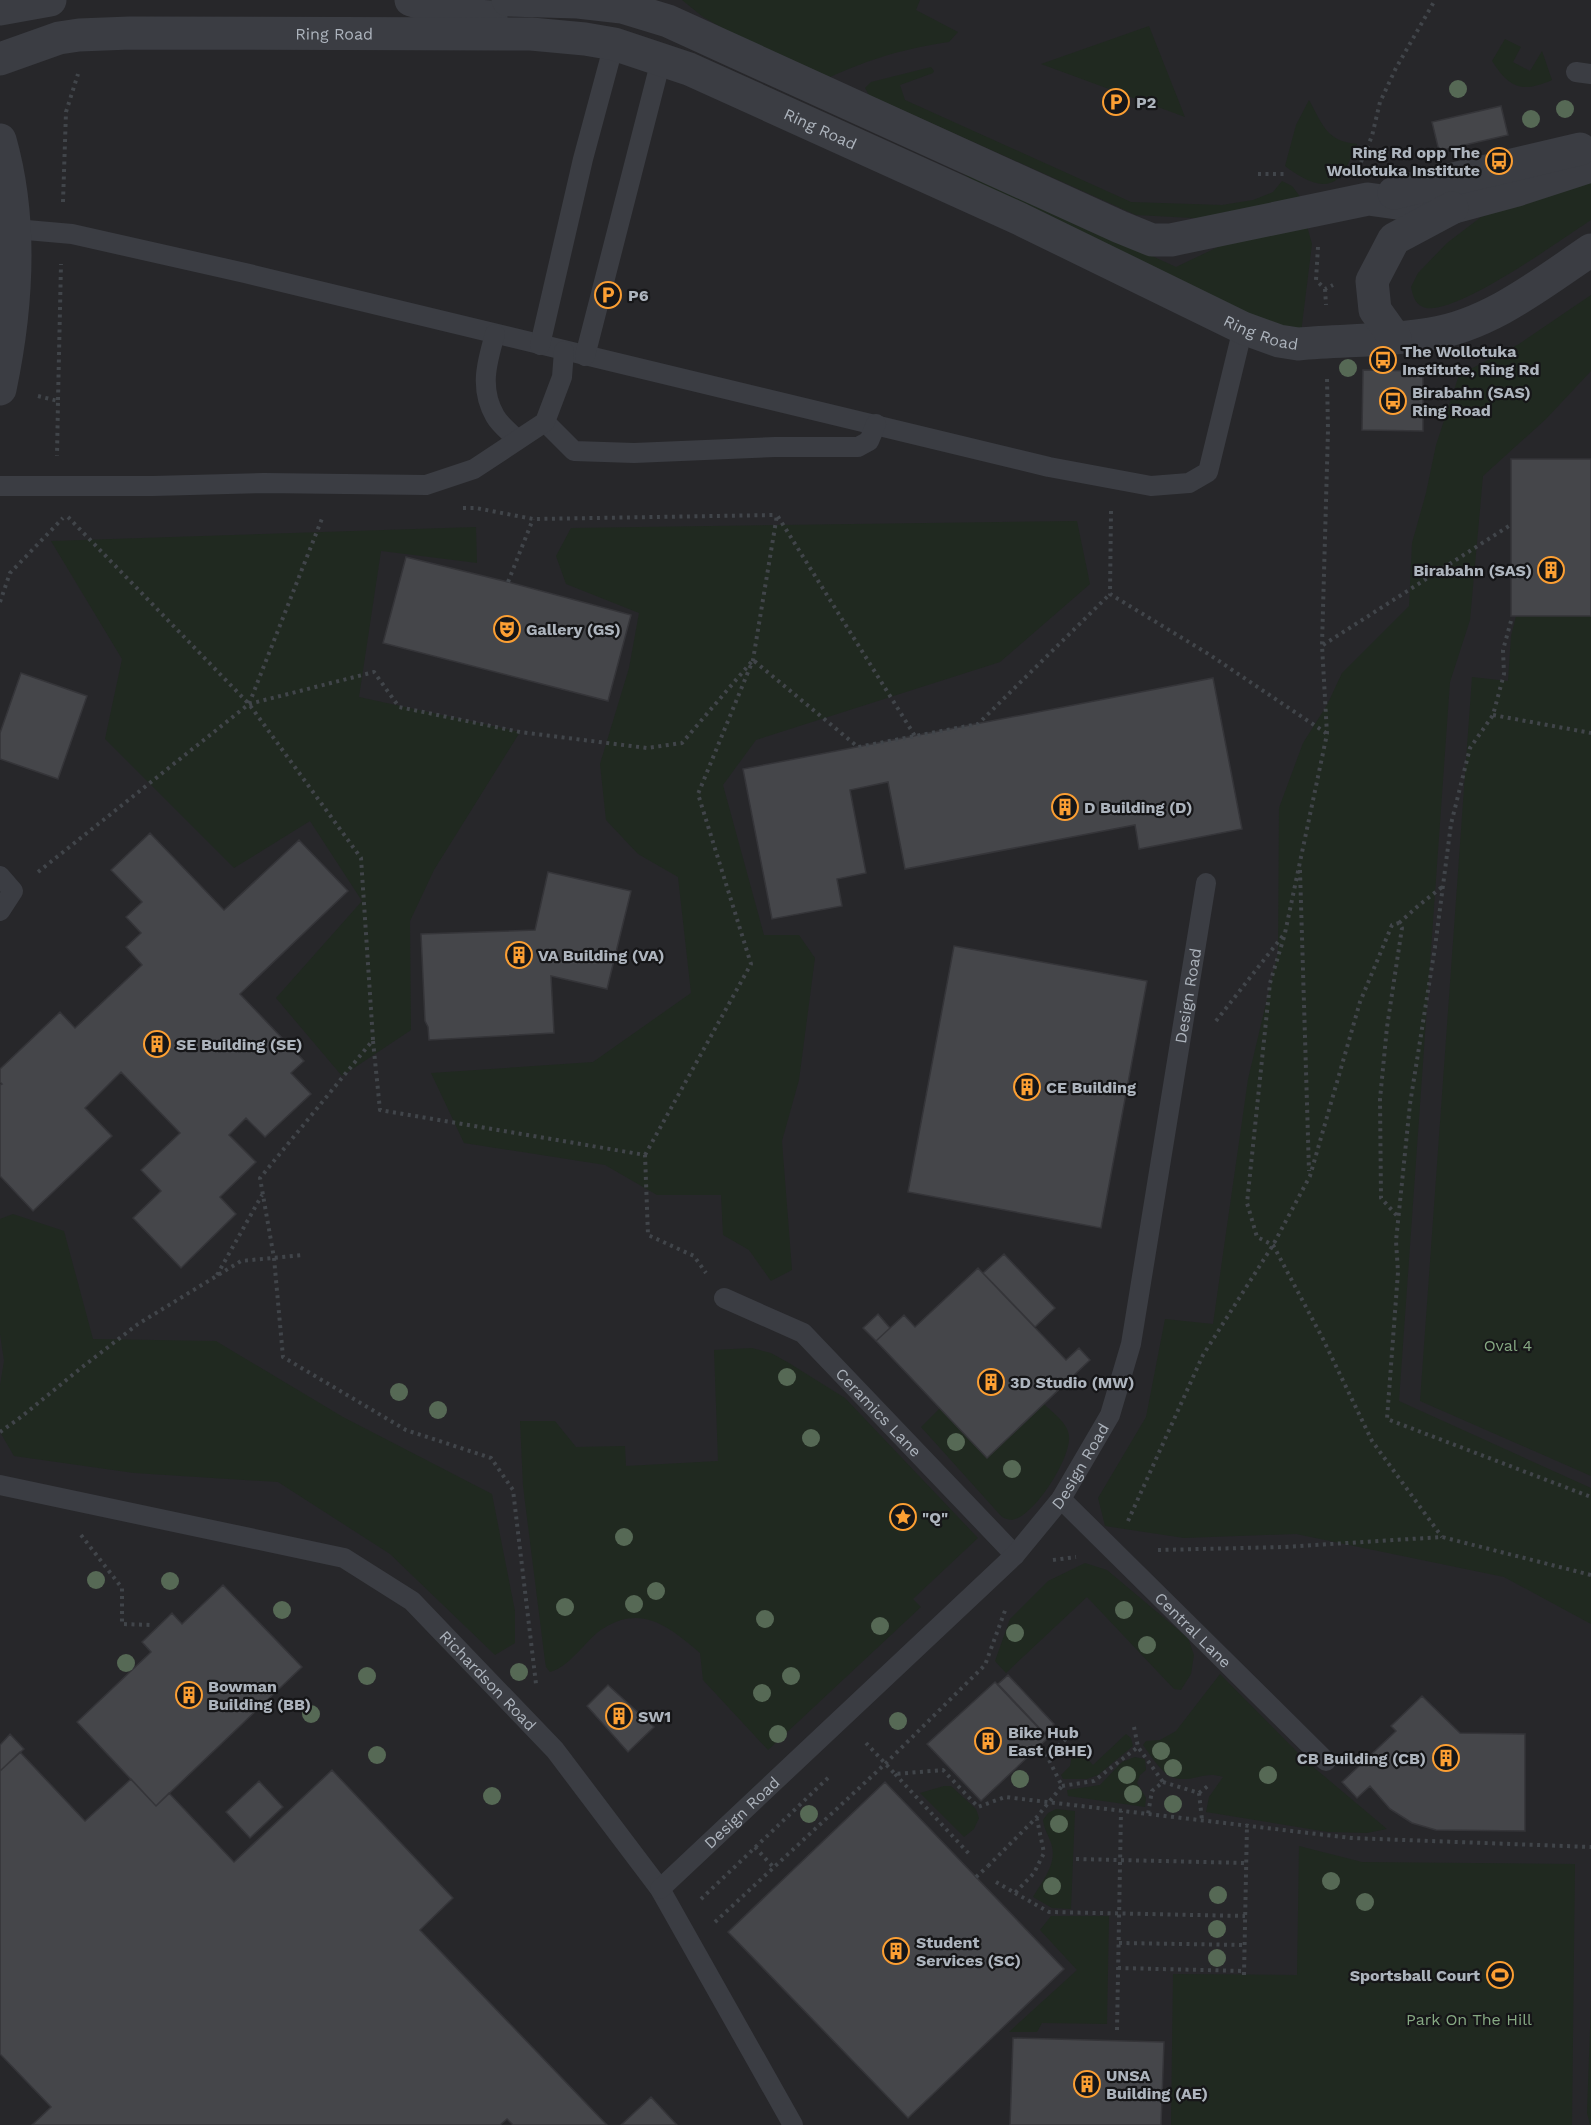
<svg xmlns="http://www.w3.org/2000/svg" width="1591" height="2125" font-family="'Work Sans',sans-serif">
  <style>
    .built { fill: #27272a }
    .green { fill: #202920 }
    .building { fill: #45464a; stroke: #353539; stroke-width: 1.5 }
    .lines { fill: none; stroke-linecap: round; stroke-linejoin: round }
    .path { stroke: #41454a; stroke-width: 4; stroke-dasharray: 3 4.5; stroke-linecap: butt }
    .lane { stroke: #3b3d43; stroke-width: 20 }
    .street { stroke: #3b3d43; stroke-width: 33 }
    .path-bridge { stroke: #41454a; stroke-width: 4; stroke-dasharray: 3 4.5; stroke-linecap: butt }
    .tree { fill: #566955 }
    .labels { text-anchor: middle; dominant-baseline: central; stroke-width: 4.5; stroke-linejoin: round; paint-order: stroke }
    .street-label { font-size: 16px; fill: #adb4bd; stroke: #161618 }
    .poi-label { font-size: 16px; font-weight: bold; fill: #adb4bd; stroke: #161618; text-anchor: start }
    .park-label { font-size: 16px; fill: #86a983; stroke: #161618 }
  </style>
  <rect width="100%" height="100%" fill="#1b1b1d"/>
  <path class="built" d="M 0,0 L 1591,0 L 1591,2125 L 0,2125 Z"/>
  <path class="green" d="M 682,0 L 920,0 L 916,10 L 958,32 L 949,42 C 902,49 873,58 830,77 L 728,31 L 703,17 Z
    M 1149,26 L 1185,117 L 1041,64 Z
    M 1505,39 L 1521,47 L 1513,62 L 1530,71 L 1542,51 L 1552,80 C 1522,93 1510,89 1492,61 Z
    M 931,67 L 934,71 L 933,73 L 900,85 L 905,100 L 1131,202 L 1222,205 L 1253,200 L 1273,192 L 1282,181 L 1292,186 L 1302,199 L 1211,219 L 1136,215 L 869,95 L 865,88 L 871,82 Z
    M 1309,100 C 1323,125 1326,141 1357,144 C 1352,154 1348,167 1341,175 C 1326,195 1300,177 1285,166 L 1296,125 Z
    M 960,167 L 1176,267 L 1220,246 L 1307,226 L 1312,244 L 1301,333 L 1292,334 L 1026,215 L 959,171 Z
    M 1591,179 L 1591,220 C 1563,238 1452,319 1423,307 C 1414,303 1413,295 1411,287 L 1418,273 L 1447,243 L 1481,217 Z
    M 1591,295 L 1591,371 L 1546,419 L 1483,476 L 1470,620 L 1450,682 L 1399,1401 L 1591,1488 L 1591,1624 L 1504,1577 L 1296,1534 L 1184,1538 L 1105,1526 L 1098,1498 L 1146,1417 L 1165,1319 L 1213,1324 L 1248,1079 L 1278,953 L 1279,808 L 1303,743 L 1327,705 L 1342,673 L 1409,606 L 1412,543 L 1426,493 L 1436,445 L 1459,375 L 1519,344 Z
    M 1077,521 L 1090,584 L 1000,662 L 756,740 L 723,785 L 764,935 L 799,935 L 815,958 L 799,1080 L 782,1141 L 792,1270 L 771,1281 L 749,1250 L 723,1235 L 721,1195 L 657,1195 L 605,1165 L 464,1143 L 431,1073 L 593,1062 L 691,993 L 678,877 L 638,854 L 606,820 L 600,764 L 629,668 L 639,613 L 566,584 L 556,556 L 571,528 Z
    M 476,527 L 477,563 L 381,551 L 359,697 L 520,732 L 434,870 L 410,921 L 411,1030 L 342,1076 L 276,998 L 362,901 L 310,821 L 234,868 L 105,739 L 122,659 L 51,541 Z
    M 1516,616 L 1591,616 L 1591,1476 L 1420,1401 L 1472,677 L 1508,681 L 1511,636 Z
    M 13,1214 L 64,1231 L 93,1339 L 216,1341 L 343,1417 L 492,1494 L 515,1611 L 515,1643 L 495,1655 L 390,1554 L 278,1482 L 134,1473 L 14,1456 L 0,1432 L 0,1385 L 4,1361 L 0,1334 L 0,1219 Z
    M 752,1348 L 771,1353 L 789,1363 L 845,1398 L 978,1538 L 913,1599 L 921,1607 L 768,1750 L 703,1680 L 700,1653 C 670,1628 643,1604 604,1628 C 595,1633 587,1643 580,1650 C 571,1659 562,1669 550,1672 L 546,1667 L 545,1661 L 523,1486 L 520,1421 L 555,1421 L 576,1447 L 625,1446 L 626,1466 L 718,1461 L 714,1350 Z
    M 1044,1404 C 1053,1413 1068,1423 1069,1436 C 1071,1458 1036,1513 1015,1519 C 1010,1521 1007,1519 1002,1517 L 921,1427 L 940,1408 L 987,1458 Z
    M 1085,1563 L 1107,1570 L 1188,1638 L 1194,1655 L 1191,1674 L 1181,1690 L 1174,1689 L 1087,1597 L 1006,1673 L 995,1661 L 1010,1619 L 1048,1581 Z
    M 1220,1674 L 1305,1760 L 1387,1829 L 1367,1833 L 1328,1832 L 1206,1812 L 1209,1797 L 1223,1777 C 1205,1771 1198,1780 1181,1779 C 1164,1779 1152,1757 1143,1745 L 1146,1741 L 1160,1740 L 1176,1731 Z
    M 1126,1734 L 1131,1738 L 1133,1746 L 1098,1775 L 1087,1779 L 1063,1779 L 1061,1775 L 1070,1766 L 1072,1755 L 1080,1751 L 1093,1765 Z
    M 1135,1757 L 1145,1759 L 1146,1770 L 1140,1775 L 1137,1783 L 1146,1798 L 1145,1807 L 1068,1796 L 1067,1790 L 1100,1785 L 1122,1762 Z
    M 944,1786 L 951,1786 L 976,1809 L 979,1818 L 974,1829 L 964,1837 L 920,1793 Z
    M 1056,1809 L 1075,1811 L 1071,1909 L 1052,1908 L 1033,1897 C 1043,1880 1058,1863 1051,1843 C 1048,1834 1044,1829 1043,1820 L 1048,1813 Z
    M 1299,1846 L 1362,1862 L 1575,1864 L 1572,2125 L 1171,2125 L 1173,1974 L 1297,1975 Z
    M 1051,1916 L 1109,1916 L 1107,2024 L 1042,2023 L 1037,2032 L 1009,2032 L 1077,1970 L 1040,1930 Z
    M 1591,2001 L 1591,2125 L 1590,2125 L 1587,2113 Z"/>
  <path class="building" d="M 1501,106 L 1508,135 L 1439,151 L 1432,122 Z
    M 1363,370 L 1423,371 L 1423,431 L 1362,430 Z
    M 1511,459 L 1591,459 L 1591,616 L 1511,616 Z
    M 406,557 L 508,582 L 631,615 L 608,701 L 383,643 Z
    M 21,673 L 87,696 L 58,779 L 0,759 L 0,733 Z
    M 1213,678 L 1242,829 L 1139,849 L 1135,825 L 905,869 L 888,782 L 850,790 L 866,873 L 837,879 L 842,906 L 772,919 L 743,769 Z
    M 150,833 L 224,910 L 299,840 L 348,891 L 240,994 L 304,1061 L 291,1073 L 311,1094 L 265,1137 L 246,1118 L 229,1135 L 256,1162 L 220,1197 L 236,1214 L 181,1268 L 133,1218 L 161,1191 L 141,1170 L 180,1133 L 121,1072 L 85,1108 L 112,1136 L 33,1211 L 0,1176 L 0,1085 L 2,1084 L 0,1082 L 0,1069 L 60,1012 L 75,1028 L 142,965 L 126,947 L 141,933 L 126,917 L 142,902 L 111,870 Z
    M 548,872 L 631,891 L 607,989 L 551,976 L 554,1033 L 429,1040 L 428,1027 L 425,1021 L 421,934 L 535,930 Z
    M 954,946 L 1147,981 L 1101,1228 L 908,1192 Z
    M 1004,1254 L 1055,1308 L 1035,1327 L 983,1273 Z
    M 978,1268 L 1066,1360 L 1079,1348 L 1090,1360 L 987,1458 L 876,1341 L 904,1315 L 915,1327 Z
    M 878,1314 L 890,1328 L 876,1341 L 863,1328 Z
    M 223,1585 L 302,1667 L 156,1806 L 77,1722 L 151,1652 L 142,1642 L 172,1613 L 182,1624 Z
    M 1008,1675 L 1054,1724 L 1044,1733 L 998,1684 Z
    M 995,1682 L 1048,1738 L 981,1801 L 927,1744 Z
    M 608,1685 L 654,1727 L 628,1752 L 587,1706 Z
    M 1422,1696 L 1460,1733 L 1525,1734 L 1525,1831 L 1436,1830 L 1412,1823 L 1390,1809 L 1370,1786 L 1357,1798 L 1342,1782 L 1396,1731 L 1391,1726 Z
    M 10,1734 L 24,1749 L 0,1771 L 0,1745 Z
    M 20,1752 L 85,1821 L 131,1779 L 156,1806 L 169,1793 L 234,1862 L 332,1770 L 453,1898 L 420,1930 L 607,2125 L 513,2125 L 507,2119 L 500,2125 L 32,2125 L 51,2107 L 0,2054 L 0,1771 Z
    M 259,1781 L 283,1807 L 250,1838 L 226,1812 Z
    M 885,1782 L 1064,1969 L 908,2118 L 728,1932 Z
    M 1013,2038 L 1164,2042 L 1161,2125 L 1010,2125 Z
    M 651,2097 L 677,2125 L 621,2125 Z"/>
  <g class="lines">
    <path class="path" d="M 1361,162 L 1372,136 L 1380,102 L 1396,68 L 1435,0
      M 1258,174 L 1284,174 L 1287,176
      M 63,202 L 66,112 L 78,74
      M 1318,247 L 1316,280 L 1325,289 L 1333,285
      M 1325,289 L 1326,305
      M 38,396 L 58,401 L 57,456
      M 58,400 L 61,264
      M 463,508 L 476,508 L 533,519 L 777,515
      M 1111,511 L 1110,594 L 1210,655 L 1326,733
      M 68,517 L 249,704 L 361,858 L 373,1040 L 260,1178 L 274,1258 L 283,1357 L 406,1430 L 491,1458 L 513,1490 L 536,1684
      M 508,582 L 533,519
      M 0,602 L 10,573 L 63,518
      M 1511,621 L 1503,650 L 1504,674 L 1493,715 L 1470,748 L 1451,824 L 1435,947 L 1410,1104 L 1396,1241 L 1398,1272 L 1387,1419 L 1591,1497
      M 1323,645 L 1512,524
      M 249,704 L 374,672 L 399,707 L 520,732 L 647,748 L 682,743 L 753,660 L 858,747 L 978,724 L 1110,594
      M 1493,715 L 1591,733
      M 1300,870 L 1309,1171
      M 38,872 L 249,704 L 323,516
      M 1399,923 L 1418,906 L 1442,887
      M 1284,937 L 1270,983 L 1247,1203 L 1257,1237 L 1273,1245 L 1323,1339 L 1372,1441 L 1442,1537
      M 1216,1021 L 1285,933 L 1327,734 L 1322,645 L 1328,430 L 1327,378
      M 373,1041 L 380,1110 L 645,1155 L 648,1235 L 694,1256 L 706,1273
      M 645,1155 L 751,964 L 698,794 L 753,660 L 777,515 L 915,736
      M 217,1275 L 262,1195
      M 0,1432 L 21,1417 L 81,1368 L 138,1324 L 241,1261 L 303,1255
      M 1128,1521 L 1203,1355 L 1273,1245 L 1310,1176 L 1360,1002 L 1392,925 L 1399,923 L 1402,928 L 1387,1027 L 1380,1099 L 1381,1198 L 1399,1218
      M 81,1535 L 122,1588 L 122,1624 L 151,1625
      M 1158,1550 L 1284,1547 L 1442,1537 L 1591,1575
      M 1053,1560 L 1076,1557
      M 1134,1727 L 1138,1747
      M 866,1743 L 895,1774 L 943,1770 L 978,1807 L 1005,1797 L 1351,1838 L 1591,1847
      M 895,1774 L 971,1856
      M 1163,1782 L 1199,1793 L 1202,1820
      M 1062,1786 L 1094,1781 L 1138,1747 L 1163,1782 L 1152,1791 L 1148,1814
      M 1199,1793 L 1209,1785
      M 755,1847 L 774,1868
      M 1076,1859 L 1246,1863
      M 988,1866 L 1036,1818 L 1062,1786 L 1047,1756 L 1067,1738
      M 996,1882 L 1015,1893 L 1034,1873 L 1044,1853 L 1037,1819
      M 1015,1893 L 1049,1912 L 1245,1916
      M 701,1899 L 830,1776
      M 715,1922 L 885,1764 L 985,1665 L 1006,1608
      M 1119,1943 L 1245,1945
      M 1118,1968 L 1245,1971
      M 1244,1975 L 1247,1824
      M 1117,2030 L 1121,1811"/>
    <g class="lane">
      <path d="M 1576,72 L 1591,74"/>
      <path d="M 15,229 L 72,234 L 245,273 L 1049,467 L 1151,486 L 1189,483 L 1208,472 L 1243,328"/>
      <path d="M 495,334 C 487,362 479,388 495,416 C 500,425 510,432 517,440"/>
      <path d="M 540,345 L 583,159 L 614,44"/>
      <path d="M 585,356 L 661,60"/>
      <path d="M 545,422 L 574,451 L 634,453 L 775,447 L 858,447 L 869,441 L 876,424"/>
      <path d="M 0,486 L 153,486 L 264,483 L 426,485 L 474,469 L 545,422 L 562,377 L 564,351"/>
      <path d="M 0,876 L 13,891 L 0,911"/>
      <path id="s1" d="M 724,1298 L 803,1333 L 1015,1555"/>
      <path id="s2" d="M 0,1485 L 344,1558 L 412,1601 L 555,1750 L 660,1889 L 793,2125"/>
      <path id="s3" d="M 1061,1499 L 1326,1761"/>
      <path id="s4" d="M 660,1889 L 1015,1555 L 1061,1499 L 1110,1415 L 1131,1344 L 1206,883"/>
    </g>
    <g class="street">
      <path d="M 411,0 L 462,15 L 491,17"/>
      <path d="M 508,0 L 578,2 L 622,7 L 668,21 L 1120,227 L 1152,240 L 1171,240 L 1368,199 L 1411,205 L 1454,207 L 1517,190 L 1591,166"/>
      <path d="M 0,9 L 50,0"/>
      <path id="s5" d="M 0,59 L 59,38 L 79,35 L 130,33 L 531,34 L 585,39 L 614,44 L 689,69 L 1020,219 L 1243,328 L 1279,341 L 1298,344 C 1342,340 1387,341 1430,334 C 1490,325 1542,283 1591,250"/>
      <path d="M 0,140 C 23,221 17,308 0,389"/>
      <path d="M 1394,193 L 1580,149"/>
      <path d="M 1395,338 L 1375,310 L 1372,281 L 1394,239 L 1452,208"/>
    </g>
    <path class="path-bridge" d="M 976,1877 L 988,1866"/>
  </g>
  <g class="tree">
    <circle cx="1458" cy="89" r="9"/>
    <circle cx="1565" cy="109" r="9"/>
    <circle cx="1531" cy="119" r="9"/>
    <circle cx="1348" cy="368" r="9"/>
    <circle cx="787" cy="1377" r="9"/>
    <circle cx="399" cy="1392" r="9"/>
    <circle cx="438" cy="1410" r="9"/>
    <circle cx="811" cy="1438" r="9"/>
    <circle cx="956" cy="1442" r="9"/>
    <circle cx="1012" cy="1469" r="9"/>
    <circle cx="624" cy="1537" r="9"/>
    <circle cx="96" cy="1580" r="9"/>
    <circle cx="170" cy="1581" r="9"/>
    <circle cx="656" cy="1591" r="9"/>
    <circle cx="634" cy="1604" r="9"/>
    <circle cx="565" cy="1607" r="9"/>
    <circle cx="282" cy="1610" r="9"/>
    <circle cx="1124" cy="1610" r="9"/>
    <circle cx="765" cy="1619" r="9"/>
    <circle cx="880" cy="1626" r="9"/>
    <circle cx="1015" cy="1633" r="9"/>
    <circle cx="1147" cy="1645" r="9"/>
    <circle cx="126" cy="1663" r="9"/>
    <circle cx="519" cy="1672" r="9"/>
    <circle cx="367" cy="1676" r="9"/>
    <circle cx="791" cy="1676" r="9"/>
    <circle cx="762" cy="1693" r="9"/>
    <circle cx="311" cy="1714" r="9"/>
    <circle cx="898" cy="1721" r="9"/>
    <circle cx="778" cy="1734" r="9"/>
    <circle cx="1161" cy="1751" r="9"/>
    <circle cx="377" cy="1755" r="9"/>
    <circle cx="1173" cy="1768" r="9"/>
    <circle cx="1127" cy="1775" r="9"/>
    <circle cx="1268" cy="1775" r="9"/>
    <circle cx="1020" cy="1779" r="9"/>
    <circle cx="1133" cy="1794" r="9"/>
    <circle cx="492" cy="1796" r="9"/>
    <circle cx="1173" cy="1804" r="9"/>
    <circle cx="809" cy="1814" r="9"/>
    <circle cx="1059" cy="1824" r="9"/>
    <circle cx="1331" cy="1881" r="9"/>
    <circle cx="1052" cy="1886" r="9"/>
    <circle cx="1218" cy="1895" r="9"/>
    <circle cx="1365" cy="1902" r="9"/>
    <circle cx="1217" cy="1929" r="9"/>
    <circle cx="1217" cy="1958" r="9"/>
  </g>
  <defs>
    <symbol id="parking-ring" viewBox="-11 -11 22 22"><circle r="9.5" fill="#161618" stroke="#fc9f33" stroke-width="1.5"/><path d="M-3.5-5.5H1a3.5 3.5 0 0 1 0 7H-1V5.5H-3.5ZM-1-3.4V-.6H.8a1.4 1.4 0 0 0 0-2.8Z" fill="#fc9f33"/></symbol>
    <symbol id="bus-ring" viewBox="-11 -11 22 22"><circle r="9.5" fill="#161618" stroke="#fc9f33" stroke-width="1.5"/><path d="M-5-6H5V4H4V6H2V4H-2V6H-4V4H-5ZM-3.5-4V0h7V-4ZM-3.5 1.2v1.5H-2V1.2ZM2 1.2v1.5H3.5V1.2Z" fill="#fc9f33"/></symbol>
    <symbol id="building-ring" viewBox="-11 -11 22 22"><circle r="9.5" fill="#161618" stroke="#fc9f33" stroke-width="1.5"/><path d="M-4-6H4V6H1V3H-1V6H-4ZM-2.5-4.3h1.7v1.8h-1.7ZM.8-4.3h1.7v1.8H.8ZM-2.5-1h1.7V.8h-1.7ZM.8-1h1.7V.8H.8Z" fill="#fc9f33"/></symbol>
    <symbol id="theatre-ring" viewBox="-11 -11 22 22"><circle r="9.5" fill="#161618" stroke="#fc9f33" stroke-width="1.5"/><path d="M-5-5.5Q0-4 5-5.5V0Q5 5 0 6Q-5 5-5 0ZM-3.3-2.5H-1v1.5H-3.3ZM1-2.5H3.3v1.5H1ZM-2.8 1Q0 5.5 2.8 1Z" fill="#fc9f33"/></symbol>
    <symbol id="sight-ring" viewBox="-11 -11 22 22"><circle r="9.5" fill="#161618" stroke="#fc9f33" stroke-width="1.5"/><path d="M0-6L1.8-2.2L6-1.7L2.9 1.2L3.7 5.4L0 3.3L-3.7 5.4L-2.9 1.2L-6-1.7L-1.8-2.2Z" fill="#fc9f33"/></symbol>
    <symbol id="stadium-ring" viewBox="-11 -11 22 22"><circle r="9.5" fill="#161618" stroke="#fc9f33" stroke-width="1.5"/><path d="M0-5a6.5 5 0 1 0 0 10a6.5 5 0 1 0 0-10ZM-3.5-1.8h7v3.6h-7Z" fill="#fc9f33"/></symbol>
  </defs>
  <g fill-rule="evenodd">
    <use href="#parking-ring" x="1101" y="87" width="30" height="30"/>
    <use href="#bus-ring" x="1484" y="146" width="30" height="30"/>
    <use href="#parking-ring" x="593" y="280" width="30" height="30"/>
    <use href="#bus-ring" x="1368" y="345" width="30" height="30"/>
    <use href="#bus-ring" x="1378" y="386" width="30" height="30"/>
    <use href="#building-ring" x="1536" y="555" width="30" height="30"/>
    <use href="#theatre-ring" x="492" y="614" width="30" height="30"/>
    <use href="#building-ring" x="1050" y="792" width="30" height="30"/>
    <use href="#building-ring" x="504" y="940" width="30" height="30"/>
    <use href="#building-ring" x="142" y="1029" width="30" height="30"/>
    <use href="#building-ring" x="1012" y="1072" width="30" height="30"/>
    <use href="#building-ring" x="976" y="1367" width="30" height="30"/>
    <use href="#sight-ring" x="888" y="1502" width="30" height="30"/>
    <use href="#building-ring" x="174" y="1680" width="30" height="30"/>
    <use href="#building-ring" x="604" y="1701" width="30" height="30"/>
    <use href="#building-ring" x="973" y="1726" width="30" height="30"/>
    <use href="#building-ring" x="1431" y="1743" width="30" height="30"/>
    <use href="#building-ring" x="881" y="1936" width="30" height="30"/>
    <use href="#stadium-ring" x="1485" y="1960" width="30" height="30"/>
    <use href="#building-ring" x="1072" y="2069" width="30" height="30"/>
  </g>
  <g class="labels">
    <g class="street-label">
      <text stroke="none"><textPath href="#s5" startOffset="338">Ring Road</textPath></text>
      <text stroke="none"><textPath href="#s5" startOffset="842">Ring Road</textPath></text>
      <text stroke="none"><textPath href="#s5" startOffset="1328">Ring Road</textPath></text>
      <text stroke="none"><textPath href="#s4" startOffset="1084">Design Road</textPath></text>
      <text stroke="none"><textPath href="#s1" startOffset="196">Ceramics Lane</textPath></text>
      <text stroke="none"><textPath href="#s4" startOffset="598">Design Road</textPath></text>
      <text stroke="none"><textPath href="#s3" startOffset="186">Central Lane</textPath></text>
      <text stroke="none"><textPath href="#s2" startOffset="542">Richardson Road</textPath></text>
      <text stroke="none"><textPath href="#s4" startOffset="112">Design Road</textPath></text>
    </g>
    <g class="poi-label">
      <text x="1136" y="102">P2</text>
      <text x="1480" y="152" text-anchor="end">Ring Rd opp The<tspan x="1480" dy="18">Wollotuka Institute</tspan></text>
      <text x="628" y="295">P6</text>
      <text x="1402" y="351">The Wollotuka<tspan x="1402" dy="18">Institute, Ring Rd</tspan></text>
      <text x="1412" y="392">Birabahn (SAS)<tspan x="1412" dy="18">Ring Road</tspan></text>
      <text x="1532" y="570" text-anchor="end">Birabahn (SAS)</text>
      <text x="526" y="629">Gallery (GS)</text>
      <text x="1084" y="807">D Building (D)</text>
      <text x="538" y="955">VA Building (VA)</text>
      <text x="176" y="1044">SE Building (SE)</text>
      <text x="1046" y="1087">CE Building</text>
      <text x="1010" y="1382">3D Studio (MW)</text>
      <text x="922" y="1517">"Q"</text>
      <text x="208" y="1686">Bowman<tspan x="208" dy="18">Building (BB)</tspan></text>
      <text x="638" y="1716">SW1</text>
      <text x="1008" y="1732">Bike Hub<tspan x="1008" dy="18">East (BHE)</tspan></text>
      <text x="1426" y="1758" text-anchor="end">CB Building (CB)</text>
      <text x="916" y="1942">Student<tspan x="916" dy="18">Services (SC)</tspan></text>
      <text x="1480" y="1975" text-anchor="end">Sportsball Court</text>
      <text x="1106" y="2075">UNSA<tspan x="1106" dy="18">Building (AE)</tspan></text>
    </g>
    <g class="park-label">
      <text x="1508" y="1345">Oval 4</text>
      <text x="1469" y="2019">Park On The Hill</text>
    </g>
  </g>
</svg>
